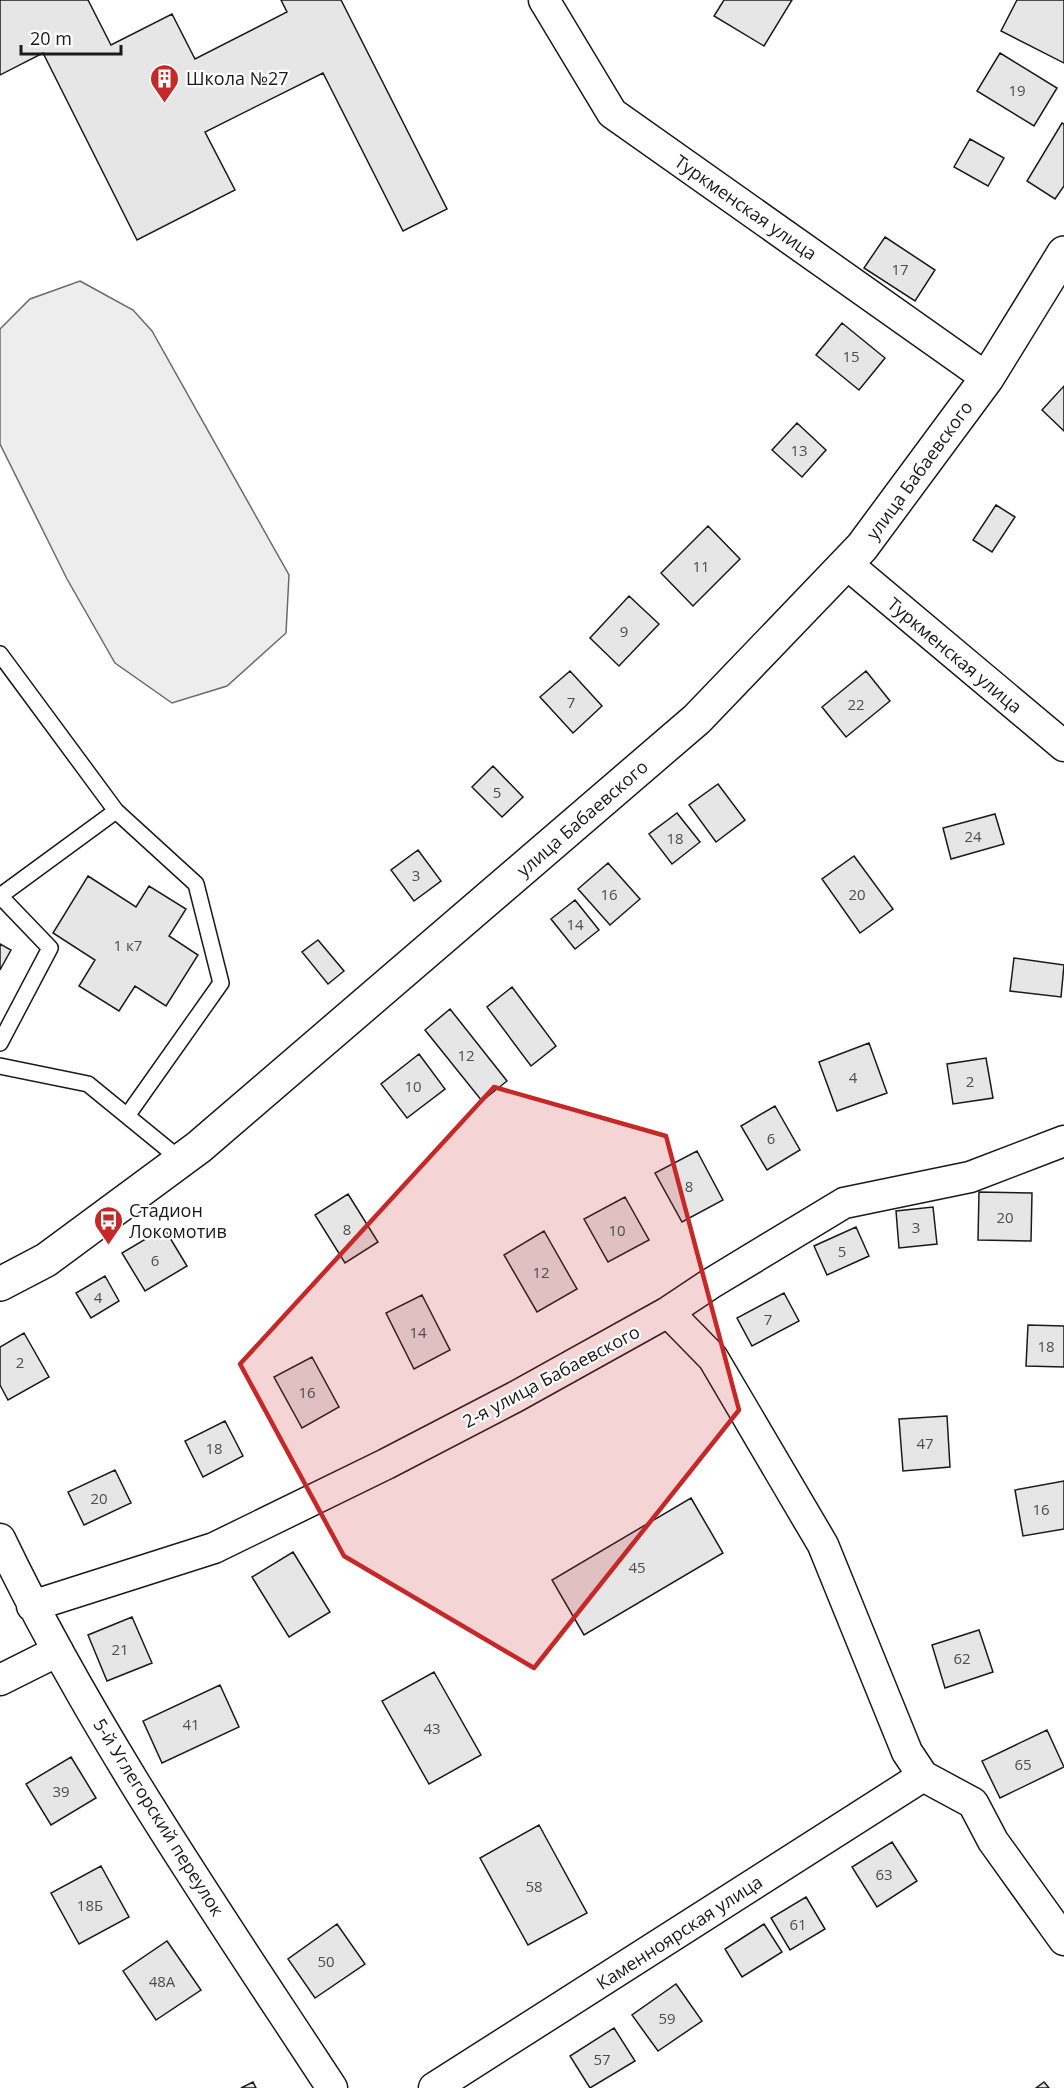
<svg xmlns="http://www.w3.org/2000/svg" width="1064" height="2088" font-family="'Open Sans',sans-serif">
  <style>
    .built { fill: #ededed; stroke: #6a6a6a; stroke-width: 1.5 }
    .building { fill: #e6e6e6; stroke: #1a1a1a; stroke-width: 1.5 }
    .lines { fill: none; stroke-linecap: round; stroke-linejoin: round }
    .service-casing { stroke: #1a1a1a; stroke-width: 18 }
    .minor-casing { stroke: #1a1a1a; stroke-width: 33 }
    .secondary-casing { stroke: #1a1a1a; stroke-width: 36 }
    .service { stroke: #fff; stroke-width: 15 }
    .minor { stroke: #fff; stroke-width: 30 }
    .secondary { stroke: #fff; stroke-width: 33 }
    .marked { fill: #c62828; fill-opacity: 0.2; stroke: #c62828; stroke-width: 4.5; stroke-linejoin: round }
    .labels { text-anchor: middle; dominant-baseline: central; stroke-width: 4.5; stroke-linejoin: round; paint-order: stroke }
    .number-label { font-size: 15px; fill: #4d4d4d }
    .poi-label { font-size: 18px; fill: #1a1a1a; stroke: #fff; text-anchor: start }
    .street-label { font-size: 18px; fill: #1a1a1a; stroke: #fff }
  </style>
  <rect width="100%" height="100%" fill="#fff"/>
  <path class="built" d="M 80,281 L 133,310 L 152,331 L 289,575 L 286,633 L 227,686 L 172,703 L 115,663 L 67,579 L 0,444 L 0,329 L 30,299 Z"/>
  <path class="building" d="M 0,0 L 88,0 L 111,45 L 172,14 L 195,59 L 287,12 L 281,0 L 341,0 L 447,209 L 403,231 L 323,73 L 205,132 L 235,190 L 137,240 L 43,53 L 0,75 Z
    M 724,0 L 792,0 L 764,46 L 714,16 Z
    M 1017,0 L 1064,0 L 1064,63 L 1001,31 Z
    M 1000,53 L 1057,88 L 1034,126 L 977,91 Z
    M 1062,123 L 1064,124 L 1064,186 L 1055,199 L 1027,181 Z
    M 970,139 L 1004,158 L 988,186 L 954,167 Z
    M 885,237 L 935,270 L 915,301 L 864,268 Z
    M 842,323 L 885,358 L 859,390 L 816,355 Z
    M 1064,386 L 1064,431 L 1042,410 Z
    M 797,423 L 826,450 L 802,477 L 772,450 Z
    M 996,505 L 1015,517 L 992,552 L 973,540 Z
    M 708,526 L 740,559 L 693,606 L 661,573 Z
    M 629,596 L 659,624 L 619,666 L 590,638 Z
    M 570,671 L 602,706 L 573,733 L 540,697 Z
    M 866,671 L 890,701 L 846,737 L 822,707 Z
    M 493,766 L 523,797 L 502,817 L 472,787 Z
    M 718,784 L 745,820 L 716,842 L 689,805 Z
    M 677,813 L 700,842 L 672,864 L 649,834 Z
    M 995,814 L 1004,844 L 951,859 L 943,828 Z
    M 418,850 L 441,881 L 414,901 L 391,870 Z
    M 854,856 L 893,909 L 860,933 L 822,879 Z
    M 608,863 L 640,899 L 610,925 L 578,889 Z
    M 88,876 L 136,907 L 149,886 L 186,909 L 169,936 L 198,955 L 166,1006 L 135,986 L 119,1011 L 79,986 L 95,960 L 53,933 Z
    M 575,900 L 599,930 L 575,949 L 551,919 Z
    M 318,940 L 344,971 L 328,984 L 302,952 Z
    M 0,944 L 11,950 L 0,970 Z
    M 1014,958 L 1064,965 L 1061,997 L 1010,991 Z
    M 512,987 L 556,1046 L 531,1066 L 487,1007 Z
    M 450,1009 L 507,1081 L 482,1101 L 425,1030 Z
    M 869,1043 L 887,1093 L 837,1111 L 819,1062 Z
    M 419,1054 L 445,1089 L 407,1118 L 381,1084 Z
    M 986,1058 L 993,1098 L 953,1104 L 947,1064 Z
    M 775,1106 L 800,1150 L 767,1170 L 741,1126 Z
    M 697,1151 L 723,1200 L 682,1222 L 655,1173 Z
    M 979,1192 L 1032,1193 L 1031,1241 L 978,1240 Z
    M 348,1194 L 378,1242 L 345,1263 L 315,1215 Z
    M 625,1197 L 649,1240 L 608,1262 L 584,1219 Z
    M 933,1207 L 937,1244 L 899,1248 L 896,1211 Z
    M 856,1227 L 869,1256 L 827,1275 L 814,1246 Z
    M 164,1228 L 187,1266 L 145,1291 L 122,1253 Z
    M 544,1231 L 577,1289 L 537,1312 L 504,1255 Z
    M 105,1276 L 119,1301 L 91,1318 L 76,1293 Z
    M 784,1293 L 799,1321 L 752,1346 L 737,1318 Z
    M 422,1295 L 450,1350 L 414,1369 L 386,1313 Z
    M 1028,1325 L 1064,1326 L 1064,1367 L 1026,1366 Z
    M 24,1333 L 49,1377 L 8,1400 L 0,1385 L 0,1347 Z
    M 312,1357 L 339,1407 L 302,1428 L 274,1377 Z
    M 947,1416 L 950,1467 L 903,1471 L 899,1419 Z
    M 225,1421 L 243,1456 L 203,1477 L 185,1441 Z
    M 115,1470 L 131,1503 L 84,1525 L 68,1492 Z
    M 1064,1481 L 1064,1529 L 1023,1536 L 1015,1490 Z
    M 691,1498 L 723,1553 L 584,1635 L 552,1580 Z
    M 293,1552 L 330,1612 L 289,1637 L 252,1577 Z
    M 132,1617 L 152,1663 L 107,1681 L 88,1635 Z
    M 979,1630 L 993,1672 L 945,1688 L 932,1645 Z
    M 434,1672 L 481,1755 L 429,1784 L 382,1701 Z
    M 220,1685 L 239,1727 L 162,1763 L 143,1721 Z
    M 1047,1730 L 1064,1767 L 1000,1798 L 982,1761 Z
    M 71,1757 L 96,1798 L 51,1825 L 26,1784 Z
    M 539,1825 L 587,1913 L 528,1945 L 480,1858 Z
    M 892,1842 L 917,1881 L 877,1907 L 852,1867 Z
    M 101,1866 L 129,1917 L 79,1944 L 51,1893 Z
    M 806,1897 L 825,1929 L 790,1950 L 771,1918 Z
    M 337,1924 L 365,1964 L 315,1998 L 288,1959 Z
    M 764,1924 L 782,1952 L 742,1977 L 725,1949 Z
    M 167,1941 L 201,1990 L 156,2020 L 123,1971 Z
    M 676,1984 L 702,2021 L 658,2051 L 632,2015 Z
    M 614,2028 L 635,2061 L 590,2088 L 570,2056 Z
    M 253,2082 L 256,2088 L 241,2088 Z
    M 1044,2082 L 1049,2088 L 1036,2088 Z"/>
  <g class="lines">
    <defs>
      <path id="service" d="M 0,654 L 116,811 L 0,896 L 50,948 L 0,1043
        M 116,811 L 196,884 L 221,983 L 127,1116
        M 0,1066 L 88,1084 L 181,1160"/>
      <path id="minor" d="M 544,0 L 612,113 L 987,378
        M 847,564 L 1064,746
        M 668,1312 L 713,1358 L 823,1545 L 907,1752 L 923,1776 L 973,1803 L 993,1841 L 1064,1940
        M 0,1539 C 92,1731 215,1909 332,2088
        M 32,1606 L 214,1548 L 386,1464 L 515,1397 L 668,1312 L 710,1284 L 844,1203 L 970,1177 L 1064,1141
        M 0,1680 L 58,1651
        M 434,2088 L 923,1776"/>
      <path id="secondary" d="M 0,1284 L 46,1260 L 199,1147 L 697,719 L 862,547 L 987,378 L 1064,253"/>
    </defs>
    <use href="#service" class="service-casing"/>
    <use href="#minor" class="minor-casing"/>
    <use href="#secondary" class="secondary-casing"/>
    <use href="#service" class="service"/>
    <use href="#minor" class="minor"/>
    <use href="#secondary" class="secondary"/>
  </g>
  <path class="marked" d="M 494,1087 L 666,1136 L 739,1410 L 534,1668 L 344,1556 L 240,1364 Z"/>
  <defs>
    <symbol id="building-pin" viewBox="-11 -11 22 30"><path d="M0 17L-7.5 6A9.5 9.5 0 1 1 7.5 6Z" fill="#c62828" stroke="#fff"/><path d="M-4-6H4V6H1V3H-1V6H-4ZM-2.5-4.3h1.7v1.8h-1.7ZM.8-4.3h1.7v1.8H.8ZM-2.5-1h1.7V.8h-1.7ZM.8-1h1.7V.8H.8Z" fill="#fff"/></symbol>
    <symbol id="bus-pin" viewBox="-11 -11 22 30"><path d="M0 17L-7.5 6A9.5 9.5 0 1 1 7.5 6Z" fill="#c62828" stroke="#fff"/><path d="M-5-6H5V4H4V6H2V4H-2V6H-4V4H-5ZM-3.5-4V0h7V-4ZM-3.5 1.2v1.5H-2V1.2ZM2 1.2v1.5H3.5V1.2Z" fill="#fff"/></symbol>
  </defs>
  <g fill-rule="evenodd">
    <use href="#building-pin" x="148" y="62" width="33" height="45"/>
    <use href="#bus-pin" x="92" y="1204" width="33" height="45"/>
  </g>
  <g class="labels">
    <g class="number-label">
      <text x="1017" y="90">19</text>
      <text x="900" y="269">17</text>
      <text x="851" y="356">15</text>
      <text x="799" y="450">13</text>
      <text x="701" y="566">11</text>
      <text x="624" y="631">9</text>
      <text x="571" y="702">7</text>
      <text x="856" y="704">22</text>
      <text x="497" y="792">5</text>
      <text x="973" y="836">24</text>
      <text x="675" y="838">18</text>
      <text x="416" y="875">3</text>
      <text x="609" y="894">16</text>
      <text x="857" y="894">20</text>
      <text x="575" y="924">14</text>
      <text x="128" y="945">1 к7</text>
      <text x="466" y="1055">12</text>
      <text x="853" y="1077">4</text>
      <text x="970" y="1081">2</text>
      <text x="413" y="1086">10</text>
      <text x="771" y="1138">6</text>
      <text x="689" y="1186">8</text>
      <text x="1005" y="1217">20</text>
      <text x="916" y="1227">3</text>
      <text x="347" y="1229">8</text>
      <text x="617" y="1230">10</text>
      <text x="842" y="1251">5</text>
      <text x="155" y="1260">6</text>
      <text x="541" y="1272">12</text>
      <text x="98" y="1297">4</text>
      <text x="768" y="1319">7</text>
      <text x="418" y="1332">14</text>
      <text x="1046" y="1346">18</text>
      <text x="20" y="1362">2</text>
      <text x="307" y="1392">16</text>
      <text x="925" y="1443">47</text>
      <text x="214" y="1448">18</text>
      <text x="99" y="1498">20</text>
      <text x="1041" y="1509">16</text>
      <text x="637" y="1567">45</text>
      <text x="120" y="1649">21</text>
      <text x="962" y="1658">62</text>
      <text x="191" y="1724">41</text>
      <text x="432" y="1728">43</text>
      <text x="1023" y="1764">65</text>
      <text x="61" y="1791">39</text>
      <text x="884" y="1874">63</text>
      <text x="534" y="1886">58</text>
      <text x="90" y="1905">18Б</text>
      <text x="798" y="1924">61</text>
      <text x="326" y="1961">50</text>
      <text x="162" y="1981">48А</text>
      <text x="667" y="2018">59</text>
      <text x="602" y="2059">57</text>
    </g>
    <g class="poi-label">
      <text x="186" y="78">Школа №27</text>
      <text x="129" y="1210">Стадион<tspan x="129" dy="21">Локомотив</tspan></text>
    </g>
    <g class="street-label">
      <text transform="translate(746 207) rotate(35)">Туркменская улица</text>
      <text transform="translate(919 470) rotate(-54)">улица Бабаевского</text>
      <text transform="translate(955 655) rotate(40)">Туркменская улица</text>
      <text transform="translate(582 818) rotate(-41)">улица Бабаевского</text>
      <text transform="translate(551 1376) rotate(-28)">2-я улица Бабаевского</text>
      <text transform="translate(159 1817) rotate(58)">5-й Углегорский переулок</text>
      <text transform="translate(679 1932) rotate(-33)">Каменноярская улица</text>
    </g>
  </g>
  <path d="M21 45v9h100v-9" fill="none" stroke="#1a1a1a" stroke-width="3"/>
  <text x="30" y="45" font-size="18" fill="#1a1a1a" stroke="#ffffff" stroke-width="4.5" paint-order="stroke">20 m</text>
</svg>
